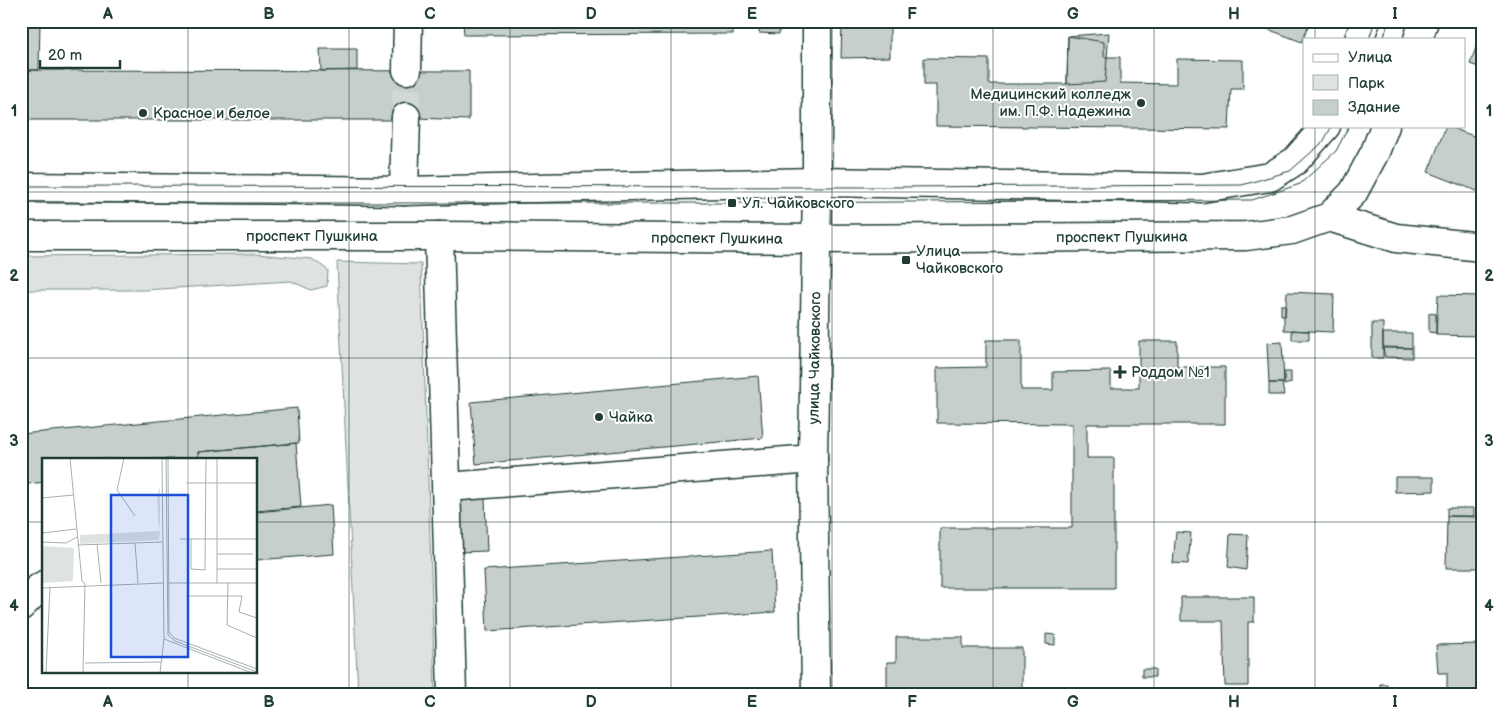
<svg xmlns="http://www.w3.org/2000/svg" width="1503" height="715" font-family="'Balsamiq Sans',sans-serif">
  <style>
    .green { fill: #dee3e2; stroke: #7e908b }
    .building { fill: #c7cfcc; stroke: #1f3d34 }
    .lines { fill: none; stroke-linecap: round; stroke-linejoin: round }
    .minor-tunnel { stroke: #d2d8d6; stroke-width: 28; stroke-dasharray: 28 14; stroke-linecap: butt }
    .minor-casing { stroke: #1f3d34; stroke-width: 31 }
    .major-casing { stroke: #1f3d34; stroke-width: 31 }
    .minor { stroke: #fff; stroke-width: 28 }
    .major { stroke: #fff; stroke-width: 28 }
    .tram { stroke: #1f3d34; stroke-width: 1 }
    .grid { fill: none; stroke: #1f3d34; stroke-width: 1; stroke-opacity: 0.55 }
    .poi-dot { fill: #1f3d34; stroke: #fff; stroke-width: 2 }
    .labels { text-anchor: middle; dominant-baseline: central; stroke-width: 4; stroke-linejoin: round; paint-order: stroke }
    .poi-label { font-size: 15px; fill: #1f3d34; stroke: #fff; text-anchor: start }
    .street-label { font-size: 15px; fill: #1f3d34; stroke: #fff }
    .inset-road { fill: none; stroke: #a5b1ae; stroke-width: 1 }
    .view { fill: #1d4ed8; fill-opacity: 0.15; stroke: #1d4ed8; stroke-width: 2.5 }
    .inset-edge { fill: none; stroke: #1f3d34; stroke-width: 2.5 }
    .neatline { fill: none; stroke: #1f3d34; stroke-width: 2 }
    .grid-label { font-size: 16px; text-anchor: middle; font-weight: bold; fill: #1f3d34 }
  </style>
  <rect width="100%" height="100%" fill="#fff"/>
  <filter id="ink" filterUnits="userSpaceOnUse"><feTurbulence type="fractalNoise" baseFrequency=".02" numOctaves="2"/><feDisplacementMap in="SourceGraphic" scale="10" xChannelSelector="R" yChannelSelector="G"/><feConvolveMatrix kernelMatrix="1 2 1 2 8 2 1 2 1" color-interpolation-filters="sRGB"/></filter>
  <g filter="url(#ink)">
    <path class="green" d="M 256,254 L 312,259 L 328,270 L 327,286 L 311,290 L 291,281 L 143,290 L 21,290 L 21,256 Z
      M 337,262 L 421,264 L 435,694 L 358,694 Z"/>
    <path class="building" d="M 21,21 L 40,21 L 39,70 L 21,70 Z
      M 463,21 L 733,21 L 733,34 L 464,35 Z
      M 733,21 L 779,21 L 779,34 L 759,33 L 760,21 Z
      M 842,21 L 890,21 L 890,57 L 841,58 Z
      M 1246,21 L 1310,21 L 1302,42 Z
      M 1482,31 L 1482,68 L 1470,64 Z
      M 1109,33 L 1105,82 L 1067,84 L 1068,36 Z
      M 1068,36 L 1104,42 L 1104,57 L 1120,57 L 1120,83 L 1177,84 L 1177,59 L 1243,60 L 1243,89 L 1231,89 L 1229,129 L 936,126 L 936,85 L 924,85 L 924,58 L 989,59 L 989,84 L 1067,84 Z
      M 320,49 L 357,49 L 357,70 L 321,71 Z
      M 21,70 L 469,71 L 469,120 L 391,117 L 391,120 L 21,120 Z
      M 1446,126 L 1482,139 L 1482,193 L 1428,172 Z
      M 1287,292 L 1334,294 L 1333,332 L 1284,330 L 1284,316 L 1285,316 Z
      M 1438,295 L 1482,296 L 1482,336 L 1436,335 Z
      M 1281,305 L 1285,305 L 1285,316 L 1281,316 Z
      M 1429,313 L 1436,314 L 1436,333 L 1429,332 Z
      M 1372,323 L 1383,323 L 1383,358 L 1372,358 Z
      M 1292,330 L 1309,331 L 1309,340 L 1292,340 Z
      M 1383,333 L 1412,333 L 1412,348 L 1383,347 Z
      M 986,340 L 1021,340 L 1021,390 L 1053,390 L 1053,372 L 1111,371 L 1111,388 L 1139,388 L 1139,341 L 1177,341 L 1177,367 L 1225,367 L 1225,424 L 1087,424 L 1087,458 L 1114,458 L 1114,588 L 940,588 L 940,528 L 1072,528 L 1072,424 L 937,423 L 937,368 L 986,367 Z
      M 1282,342 L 1284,383 L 1269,383 L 1267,343 Z
      M 1383,348 L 1412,348 L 1412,358 L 1385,357 Z
      M 1284,372 L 1291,372 L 1291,383 L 1284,385 Z
      M 758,376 L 763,438 L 476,464 L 471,402 Z
      M 1269,383 L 1282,383 L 1284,395 L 1269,395 Z
      M 297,408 L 299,443 L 198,452 L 199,459 L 44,459 L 44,482 L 21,485 L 21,434 Z
      M 296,443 L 301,507 L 256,511 L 256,459 L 199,459 L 198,452 Z
      M 1476,476 L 1482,476 L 1482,489 L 1478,489 Z
      M 1395,477 L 1434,477 L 1434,491 L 1395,492 Z
      M 485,498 L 487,551 L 461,552 L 458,499 Z
      M 331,505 L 334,554 L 256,560 L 256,512 Z
      M 1447,508 L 1474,508 L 1474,516 L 1447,516 Z
      M 1447,516 L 1482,517 L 1482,568 L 1446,568 Z
      M 1176,532 L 1191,533 L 1188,564 L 1173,563 Z
      M 1230,534 L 1248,535 L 1246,570 L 1228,567 Z
      M 772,551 L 775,612 L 487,631 L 484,570 Z
      M 1181,597 L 1254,597 L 1254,622 L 1248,622 L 1248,686 L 1225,686 L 1223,621 L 1181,621 Z
      M 1046,634 L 1055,635 L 1055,645 L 1046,644 Z
      M 896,637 L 963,637 L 963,648 L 1022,648 L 1022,694 L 887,694 L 887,662 L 896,662 Z
      M 1482,644 L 1482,694 L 1447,694 L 1447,673 L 1438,673 L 1436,645 Z
      M 1142,669 L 1155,669 L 1155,677 L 1142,677 Z
      M 1380,684 L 1387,684 L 1385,691 L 1380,692 Z
      M 1105,690 L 1155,691 L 1155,694 L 1105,694 Z"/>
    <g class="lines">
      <path class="minor-tunnel" d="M 406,117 L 407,70"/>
      <defs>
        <path id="minor" d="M 817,21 L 817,182
          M 407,70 L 408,21
          M 404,191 L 406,117
          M 1329,217 L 1396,238 L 1482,247
          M 439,236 L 452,694
          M 447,487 L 813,459
          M 21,606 L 39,588 L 44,585"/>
        <g id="major">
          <path d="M 1359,39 L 1366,21"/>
          <path d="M 1418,39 L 1424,21"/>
          <path d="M 21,187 L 404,191 L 817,182 L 1202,188 L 1270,177 L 1295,161 L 1326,126"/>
          <path id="s1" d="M 21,236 L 439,236 L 817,239 L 1246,236 L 1292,230 L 1329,217 L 1353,193 L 1375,152 L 1385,126"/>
          <path id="s2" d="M 816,694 L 813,459 L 817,182"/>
        </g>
      </defs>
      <use href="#minor" class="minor-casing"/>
      <use href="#major" class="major-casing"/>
      <use href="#minor" class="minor"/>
      <use href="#major" class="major"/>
      <path class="tram" d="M 1369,39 L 1375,21
        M 1383,39 L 1389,21
        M 21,186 L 886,187 L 1242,185 L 1290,171 L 1323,142 L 1332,126
        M 21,203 L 732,203 L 1252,200 L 1300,184 L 1336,151 L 1349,126"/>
    </g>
  </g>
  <path class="grid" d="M 188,21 L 188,459M 349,21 L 349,694M 510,21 L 510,694M 671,21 L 671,694M 832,21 L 832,694M 993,21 L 993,694M 1154,21 L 1154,694M 1315,21 L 1315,39M 1315,126 L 1315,694M 21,192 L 1482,192M 21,358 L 1482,358M 21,522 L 44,522M 256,522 L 1482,522M 188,671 L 188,694"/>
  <g class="poi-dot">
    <circle cx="1141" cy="103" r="5"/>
    <circle cx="143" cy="113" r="5"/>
    <rect x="727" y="198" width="10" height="10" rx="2.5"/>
    <rect x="901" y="255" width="10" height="10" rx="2.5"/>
    <path d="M1117.5 364.5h5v5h5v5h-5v5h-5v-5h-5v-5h5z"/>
    <circle cx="599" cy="417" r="5"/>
  </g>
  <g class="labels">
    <g class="poi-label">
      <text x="1131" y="94" text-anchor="end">Медицинский колледж<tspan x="1131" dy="17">им. П.Ф. Надежина</tspan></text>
      <text x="153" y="113">Красное и белое</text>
      <text x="742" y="203">Ул. Чайковского</text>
      <text x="916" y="251">Улица<tspan x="916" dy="17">Чайковского</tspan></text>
      <text x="1131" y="372">Роддом №1</text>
      <text x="609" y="417">Чайка</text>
    </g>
    <g class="street-label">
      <text stroke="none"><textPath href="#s1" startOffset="291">проспект Пушкина</textPath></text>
      <text stroke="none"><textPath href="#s1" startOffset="1101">проспект Пушкина</textPath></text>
      <text stroke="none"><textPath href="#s1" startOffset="696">проспект Пушкина</textPath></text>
      <text stroke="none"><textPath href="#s2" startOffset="336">улица Чайковского</textPath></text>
    </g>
  </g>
  <g transform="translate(42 458)">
    <rect width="215" height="215" fill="#fff"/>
    <path d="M 118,28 L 118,64 L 117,72 L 115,38 ZM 118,73 L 117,82 L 38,86 L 38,77 ZM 0,88 L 32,90 L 31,123 L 0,125 Z" fill="#dee3e2"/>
    <path class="inset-road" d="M 28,0 L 40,123 L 43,126 L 41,215M 82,0 L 75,32 L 93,58M 120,0 L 122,181 L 210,215M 124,0 L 126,177 L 133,183 L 215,214M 126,0 L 127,174 L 132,180 L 215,211M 146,0 L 146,81M 175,0 L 175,125M 144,25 L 215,25M 0,40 L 31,37M 0,75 L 34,71M 138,81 L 215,81M 149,81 L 149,111 L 163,112 L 164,0M 0,84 L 24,85 L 35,79M 93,85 L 96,125M 55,86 L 59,125M 36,87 L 120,84M 175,96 L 211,96M 175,111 L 215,111M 126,125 L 215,125M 186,125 L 185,167 L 215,180M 0,130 L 122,125M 144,138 L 200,138 L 197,154 L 215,160M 43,205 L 119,204M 4,215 L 8,129M 118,215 L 122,181"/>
    <path class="view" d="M 69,37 L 146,37 L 146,199 L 69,199 Z"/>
    <rect width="215" height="215" class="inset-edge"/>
  </g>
  <rect width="1503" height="715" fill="none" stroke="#fff" stroke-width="55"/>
  <rect x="1303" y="38" width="162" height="90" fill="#ffffff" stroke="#a5b1ae"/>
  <rect x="1313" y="54" width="25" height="8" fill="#ffffff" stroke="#a5b1ae"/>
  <text x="1348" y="62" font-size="15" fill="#1f3d34">Улица</text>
  <rect x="1313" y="75" width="25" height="15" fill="#dee3e2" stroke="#a5b1ae"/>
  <text x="1348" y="88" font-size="15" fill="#1f3d34">Парк</text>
  <rect x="1313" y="100" width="25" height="15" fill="#c7cfcc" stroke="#a5b1ae"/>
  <text x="1348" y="112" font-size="15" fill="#1f3d34">Здание</text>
  <path d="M40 60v8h80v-8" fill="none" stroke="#1f3d34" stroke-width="2.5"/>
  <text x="48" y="60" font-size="15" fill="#1f3d34" stroke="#ffffff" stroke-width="4" paint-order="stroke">20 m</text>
  <rect x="28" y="28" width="1448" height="660" class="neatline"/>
  <g class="grid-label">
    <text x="108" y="19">A</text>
    <text x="269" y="19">B</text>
    <text x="430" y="19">C</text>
    <text x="591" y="19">D</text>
    <text x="752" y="19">E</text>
    <text x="912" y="19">F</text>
    <text x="1073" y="19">G</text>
    <text x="1234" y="19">H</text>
    <text x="1395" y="19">I</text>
    <text x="14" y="116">1</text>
    <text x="1489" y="116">1</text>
    <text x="14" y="281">2</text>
    <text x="1489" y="281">2</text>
    <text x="14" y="446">3</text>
    <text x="1489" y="446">3</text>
    <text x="14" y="611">4</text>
    <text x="1489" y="611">4</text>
    <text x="108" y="707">A</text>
    <text x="269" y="707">B</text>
    <text x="430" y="707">C</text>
    <text x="591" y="707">D</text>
    <text x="752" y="707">E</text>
    <text x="912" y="707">F</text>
    <text x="1073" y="707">G</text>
    <text x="1234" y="707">H</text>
    <text x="1395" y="707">I</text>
  </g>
</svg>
